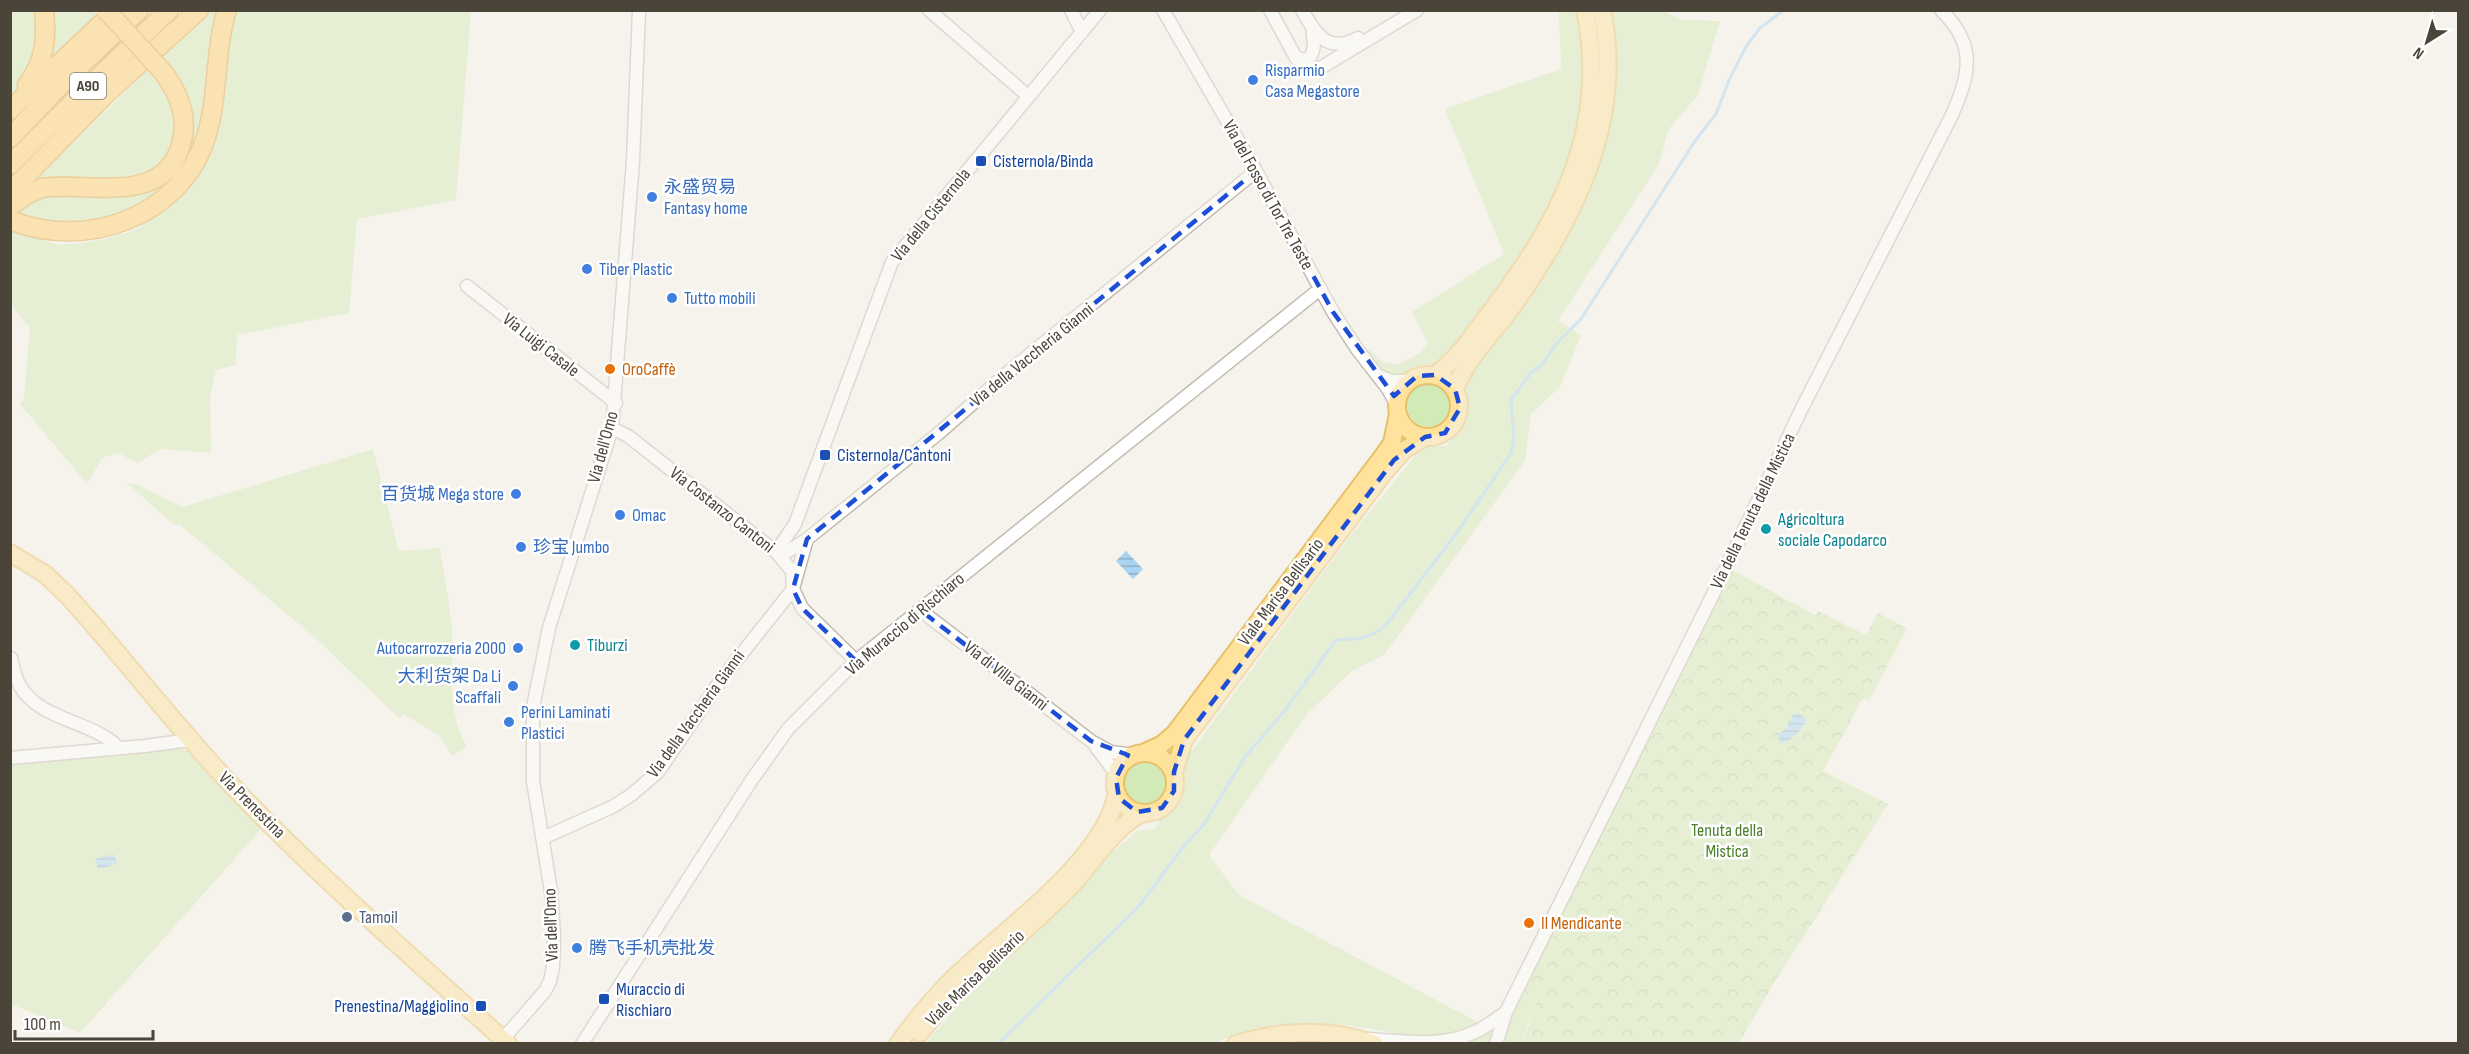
<svg xmlns="http://www.w3.org/2000/svg" width="2469" height="1054" font-family="'Sofia Sans Condensed','Noto Sans SC',sans-serif">
  <style>
    .green { fill: #d2eab5 }
    .park { fill: url(#park-crowns) }
    .water { fill: url(#water-rules) }
    .lines { fill: none; stroke-linecap: round; stroke-linejoin: round }
    .stream { stroke: #a9d4f2; stroke-width: 3 }
    .minor-casing { stroke: #c2bbae; stroke-width: 15 }
    .major-casing { stroke: #e6c16a; stroke-width: 20 }
    .highway-casing { stroke: #e0a43c; stroke-width: 21 }
    .minor { stroke: #fff; stroke-width: 12 }
    .major { stroke: #ffe39c; stroke-width: 16 }
    .highway { stroke: #ffcf6e; stroke-width: 18 }
    .highway-bridge-casing { stroke: #e0a43c; stroke-width: 21; stroke-linecap: butt }
    .highway-bridge { stroke: #ffcf6e; stroke-width: 18 }
    .marked { fill: none; stroke: #1d4ed8; stroke-width: 4.5; stroke-dasharray: 12 8; stroke-linejoin: round }
    .shop-dot { fill: #3f7fe0; stroke: #fff; stroke-width: 2 }
    .transit-dot { fill: #1a4fb4; stroke: #fff; stroke-width: 2 }
    .food-dot { fill: #e8710a; stroke: #fff; stroke-width: 2 }
    .culture-dot { fill: #0f9aa8; stroke: #fff; stroke-width: 2 }
    .service-dot { fill: #5c6f8a; stroke: #fff; stroke-width: 2 }
    .labels { text-anchor: middle; dominant-baseline: central; stroke-width: 5; stroke-linejoin: round; paint-order: stroke }
    .shield { fill: #fff; stroke: #817c74; stroke-width: 1.5 }
    .shield-label { font-size: 16px; font-weight: bold; fill: #4b4439 }
    .shop-label { font-size: 18px; fill: #366cbe; stroke: #fff; text-anchor: start }
    .transit-label { font-size: 18px; fill: #164399; stroke: #fff; text-anchor: start }
    .street-label { font-size: 18px; fill: #4b4439; stroke: #fff }
    .food-label { font-size: 18px; fill: #c56008; stroke: #fff; text-anchor: start }
    .culture-label { font-size: 18px; fill: #0d838f; stroke: #fff; text-anchor: start }
    .park-label { font-size: 18px; fill: #4a7f2a; stroke: #fff }
    .service-label { font-size: 18px; fill: #4e5e75; stroke: #fff; text-anchor: start }
  </style>
  <defs>
    <pattern id="park-crowns" width="20" height="18" patternUnits="userSpaceOnUse" patternTransform="scale(1.5)"><rect width="20" height="18" fill="#d2eab5"/><path d="M2 6a3 3 0 1 1 6 0M12 15a3 3 0 1 1 6 0" fill="none" stroke="#b6ca9c"/></pattern>
    <pattern id="water-rules" width="6" height="5" patternUnits="userSpaceOnUse" patternTransform="scale(1.5)"><rect width="6" height="5" fill="#a9d4f2"/><path d="M0 2.5h6" fill="none" stroke="#8caec5"/></pattern>
  </defs>
  <rect width="100%" height="100%" fill="#f6f3ec"/>
  <path class="green" d="M 11,11 L 37,11 L 40,40 L 29,74 L 11,99 Z
    M 50,11 L 94,11 L 97,13 L 46,68 Z
    M 211,11 L 221,11 L 208,113 L 178,178 L 126,215 L 66,227 L 11,213 L 40,195 L 122,195 L 185,146 L 161,58 Z
    M 235,11 L 471,11 L 456,200 L 357,219 L 349,313 L 237,335 L 236,365 L 216,370 L 210,396 L 211,453 L 160,449 L 138,463 L 118,453 L 102,458 L 87,484 L 20,404 L 24,398 L 30,328 L 11,304 L 10,229 L 58,245 L 102,240 L 135,230 L 173,204 L 204,161 Z
    M 1559,11 L 1581,11 L 1586,100 L 1579,137 L 1534,245 L 1442,365 L 1403,377 L 1388,375 L 1375,366 L 1360,348 L 1365,347 L 1383,362 L 1397,365 L 1420,353 L 1428,343 L 1412,312 L 1504,254 L 1445,109 L 1561,69 Z
    M 1602,11 L 1664,11 L 1681,20 L 1720,21 L 1698,95 L 1668,130 L 1659,164 L 1558,321 L 1581,335 L 1560,387 L 1531,414 L 1525,461 L 1384,655 L 1352,671 L 1306,715 L 1209,855 L 1239,895 L 1485,1026 L 1489,1014 L 1522,993 L 1537,999 L 1522,1043 L 1414,1043 L 1394,1033 L 1348,1025 L 1256,1028 L 1210,1044 L 925,1044 L 975,986 L 1101,862 L 1137,831 L 1155,829 L 1179,782 L 1190,753 L 1351,535 L 1423,446 L 1447,446 L 1466,419 L 1460,388 L 1491,350 L 1580,211 L 1610,108 Z
    M 148,69 L 160,80 L 179,120 L 168,160 L 144,177 L 26,189 Z
    M1407 405a22 22 0 1 1 44 0a22 22 0 1 1-44 0Z
    M 373,449 L 399,551 L 440,548 C 444,576 450,604 452,632 C 454,669 446,713 467,746 L 452,756 L 439,736 L 404,714 L 399,718 L 311,634 L 179,524 L 174,525 L 127,483 L 138,485 L 183,507 Z
    M 181,748 L 190,752 L 231,799 L 262,828 L 80,1033 L 11,1004 L 11,762 Z
    M1123 783a22 22 0 1 1 44 0a22 22 0 1 1-44 0Z"/>
  <path class="park" d="M 1732,570 L 1815,615 L 1818,611 L 1866,635 L 1878,613 L 1907,628 L 1869,701 L 1863,698 L 1823,771 L 1888,804 L 1771,988 L 1739,1043 L 1523,1043 L 1537,1000 L 1522,993 L 1683,663 Z"/>
  <path class="water" d="M 1126,551 L 1143,569 L 1133,579 L 1116,561 Z
    M 1799,713 L 1806,719 C 1805,728 1789,743 1780,743 L 1778,735 L 1787,728 L 1793,715 Z
    M 114,854 L 117,864 L 98,869 L 95,859 Z"/>
  <g class="lines">
    <path class="stream" d="M 998,1044 L 1140,905 L 1183,847 L 1204,824 L 1245,757 L 1286,709 L 1336,640 C 1356,639 1371,639 1386,625 L 1459,530 L 1511,453 L 1514,439 L 1511,400 L 1530,374 L 1545,361 L 1555,345 L 1581,319 L 1695,141 L 1716,114 L 1730,78 L 1747,45 L 1760,28 L 1784,10"/>
    <defs>
      <path id="minor" d="M 929,10 L 1028,96
        M 1071,10 L 1082,32
        M 1163,10 L 1256,171 L 1333,312 L 1357,349 L 1388,389 L 1397,405
        M 1270,10 L 1295,56 L 1302,60 L 1308,59 C 1317,51 1313,38 1312,27
        M 1302,10 C 1316,35 1328,54 1358,38
        M 1295,56 L 1302,67 L 1317,70 L 1417,10
        M 467,286 L 616,403
        M 1379,376 L 1392,381 L 1409,381
        M 612,428 L 628,436 L 776,552 L 792,571 L 793,589 L 802,608 L 856,661
        M 776,552 L 795,524 L 892,262 L 1100,10
        M 776,552 L 787,552 L 807,539 L 939,433 L 1013,368 L 1256,171
        M 920,610 L 1091,741 L 1111,752 L 1134,755
        M 11,658 C 13,667 15,677 20,686 C 40,721 92,720 119,748
        M 1096,747 L 1117,775
        M 10,758 L 145,746 L 190,740
        M 543,838 L 614,806 L 631,795 L 658,772 L 721,680 L 793,589 L 807,539
        M 503,1039 L 545,991 L 550,981 L 553,967 L 554,935 L 551,891 L 533,781 L 533,707 L 549,628 L 612,428 L 633,161 L 639,10
        M 1368,1039 C 1403,1041 1442,1048 1475,1032 C 1486,1027 1496,1019 1506,1012
        M 582,1044 L 751,781 L 788,729 L 856,661 L 1320,289
        M 1496,1044 L 1506,1012 L 1722,576 L 1802,408 L 1952,115 C 1970,73 1977,45 1941,10"/>
      <path id="major" d="M1397 406a31 31 0 1 1 62 0a31 31 0 1 1-62 0Z
        M 1435,375 C 1459,358 1474,333 1492,310 C 1561,220 1609,127 1585,10
        M 1455,389 C 1467,358 1493,333 1512,307 C 1574,220 1625,120 1602,10
        M 10,553 L 45,574 L 68,596 C 126,660 178,730 238,792 C 323,881 417,961 508,1044
        M 1143,753 L 1161,745 L 1175,733 L 1385,453 L 1392,443 L 1398,414
        M1115 783a30 30 0 1 1 60 0a30 30 0 1 1-60 0Z
        M 1174,772 L 1184,740 L 1383,474 L 1404,450 L 1425,437
        M 920,1033 C 963,977 1023,937 1072,885 C 1095,860 1112,829 1142,813
        M 898,1044 C 916,1019 936,995 958,974 C 1007,927 1104,861 1117,793
        M 1236,1044 C 1282,1030 1329,1028 1375,1044"/>
      <path id="highway" d="M 27,85 C 45,61 47,40 44,10
        M 10,110 L 116,10
        M 10,138 L 69,76 L 139,10
        M 10,165 L 83,92 L 169,10
        M 10,192 L 108,92 L 199,10
        M 10,206 L 30,193 L 42,188 C 90,181 166,208 182,141 C 188,116 178,92 163,72
        M 10,220 C 85,251 181,217 206,137 C 219,96 214,52 227,10"/>
    </defs>
    <use href="#minor" class="minor-casing"/>
    <use href="#major" class="major-casing"/>
    <use href="#highway" class="highway-casing"/>
    <use href="#minor" class="minor"/>
    <use href="#major" class="major"/>
    <use href="#highway" class="highway"/>
    <defs>
      <path id="highway-bridge" d="M 106,10 L 163,72"/>
    </defs>
    <use href="#highway-bridge" class="highway-bridge-casing"/>
    <use href="#highway-bridge" class="highway-bridge"/>
  </g>
  <path d="M0 0H2469V1054H0ZM 1256,171 L 1333,312 L 1394,396 L 1417,376 L 1435,375 L 1455,389 L 1460,408 L 1445,433 L 1425,437 L 1394,460 L 1184,740 L 1174,772 L 1174,791 L 1162,808 L 1137,812 L 1119,798 L 1116,778 L 1128,755 L 1091,741 L 920,610 L 856,661 L 802,608 L 793,589 L 807,539 Z" fill="#f6f3ec" fill-opacity=".55" fill-rule="evenodd"/>
  <path class="marked" d="M 1256,171 L 1333,312 L 1394,396 L 1417,376 L 1435,375 L 1455,389 L 1460,408 L 1445,433 L 1425,437 L 1394,460 L 1184,740 L 1174,772 L 1174,791 L 1162,808 L 1137,812 L 1119,798 L 1116,778 L 1128,755 L 1091,741 L 920,610 L 856,661 L 802,608 L 793,589 L 807,539 Z"/>
  <g class="shop-dot">
    <circle cx="1253" cy="80" r="6"/>
    <circle cx="652" cy="197" r="6"/>
    <circle cx="587" cy="269" r="6"/>
    <circle cx="672" cy="298" r="6"/>
    <circle cx="516" cy="494" r="6"/>
    <circle cx="620" cy="515" r="6"/>
    <circle cx="521" cy="547" r="6"/>
    <circle cx="518" cy="648" r="6"/>
    <circle cx="513" cy="686" r="6"/>
    <circle cx="509" cy="722" r="6"/>
    <circle cx="577" cy="948" r="6"/>
  </g>
  <g class="transit-dot">
    <rect x="975" y="155" width="12" height="12" rx="3"/>
    <rect x="819" y="449" width="12" height="12" rx="3"/>
    <rect x="598" y="993" width="12" height="12" rx="3"/>
    <rect x="475" y="1000" width="12" height="12" rx="3"/>
  </g>
  <g class="food-dot">
    <circle cx="610" cy="369" r="6"/>
    <circle cx="1529" cy="923" r="6"/>
  </g>
  <g class="culture-dot">
    <circle cx="1766" cy="529" r="6"/>
    <circle cx="575" cy="645" r="6"/>
  </g>
  <circle class="service-dot" cx="347" cy="917" r="6"/>
  <g class="labels">
    <rect class="shield" x="70" y="73" width="36" height="26" rx="4.5"/>
    <g class="shield-label">
      <text x="88" y="86">A90</text>
    </g>
    <g class="shop-label">
      <text x="1265" y="70">Risparmio<tspan x="1265" dy="21">Casa Megastore</tspan></text>
      <text x="664" y="187">永盛贸易<tspan x="664" dy="21">Fantasy home</tspan></text>
      <text x="599" y="269">Tiber Plastic</text>
      <text x="684" y="298">Tutto mobili</text>
      <text x="504" y="494" text-anchor="end">百货城 Mega store</text>
      <text x="632" y="515">Omac</text>
      <text x="533" y="547">珍宝 Jumbo</text>
      <text x="506" y="648" text-anchor="end">Autocarrozzeria 2000</text>
      <text x="501" y="676" text-anchor="end">大利货架 Da Li<tspan x="501" dy="21">Scaffali</tspan></text>
      <text x="521" y="712">Perini Laminati<tspan x="521" dy="21">Plastici</tspan></text>
      <text x="589" y="948">腾飞手机壳批发</text>
    </g>
    <g class="transit-label">
      <text x="993" y="161">Cisternola/Binda</text>
      <text x="837" y="455">Cisternola/Cantoni</text>
      <text x="616" y="989">Muraccio di<tspan x="616" dy="21">Rischiaro</tspan></text>
      <text x="469" y="1006" text-anchor="end">Prenestina/Maggiolino</text>
    </g>
    <g class="street-label">
      <text transform="translate(1268 195) rotate(61)">Via del Fosso di Tor Tre Teste</text>
      <text transform="translate(931 215) rotate(-51)">Via della Cisternola</text>
      <text transform="translate(541 345) rotate(38)">Via Luigi Casale</text>
      <text transform="translate(1032 355) rotate(-39)">Via della Vaccheria Gianni</text>
      <text transform="translate(603 447) rotate(-75)">Via dell'Omo</text>
      <text transform="translate(722 510) rotate(38)">Via Costanzo Cantoni</text>
      <text transform="translate(1753 511) rotate(-64)">Via della Tenuta della Mistica</text>
      <text transform="translate(1281 592) rotate(-53)">Viale Marisa Bellisario</text>
      <text transform="translate(905 624) rotate(-40)">Via Muraccio di Rischiaro</text>
      <text transform="translate(1006 676) rotate(38)">Via di Villa Gianni</text>
      <text transform="translate(696 714) rotate(-54)">Via della Vaccheria Gianni</text>
      <text transform="translate(252 805) rotate(45)">Via Prenestina</text>
      <text transform="translate(551 925) rotate(-92)">Via dell'Omo</text>
      <text transform="translate(975 978) rotate(-44)">Viale Marisa Bellisario</text>
    </g>
    <g class="food-label">
      <text x="622" y="369">OroCaffè</text>
      <text x="1541" y="923">Il Mendicante</text>
    </g>
    <g class="culture-label">
      <text x="1778" y="519">Agricoltura<tspan x="1778" dy="21">sociale Capodarco</tspan></text>
      <text x="587" y="645">Tiburzi</text>
    </g>
    <g class="park-label">
      <text x="1727" y="830">Tenuta della<tspan x="1727" dy="21">Mistica</tspan></text>
    </g>
    <g class="service-label">
      <text x="359" y="917">Tamoil</text>
    </g>
  </g>
  <rect width="2469" height="1054" fill="none" stroke="#4b4439" stroke-width="24"/>
  <g transform="translate(2427 42) rotate(217)" stroke="#ffffff" stroke-width="4.5" paint-order="stroke">
  <path d="M0-4.5L10 22L0 15L-10 22Z" fill="#4b4439"/>
  <text y="-9" font-size="16" font-weight="bold" text-anchor="middle" fill="#4b4439">N</text>
  </g>
  <path d="M15 1030v9h138v-9" fill="none" stroke="#4b4439" stroke-width="3"/>
  <text x="24" y="1030" font-size="18" fill="#4b4439" stroke="#ffffff" stroke-width="4.5" paint-order="stroke">100 m</text>
</svg>
